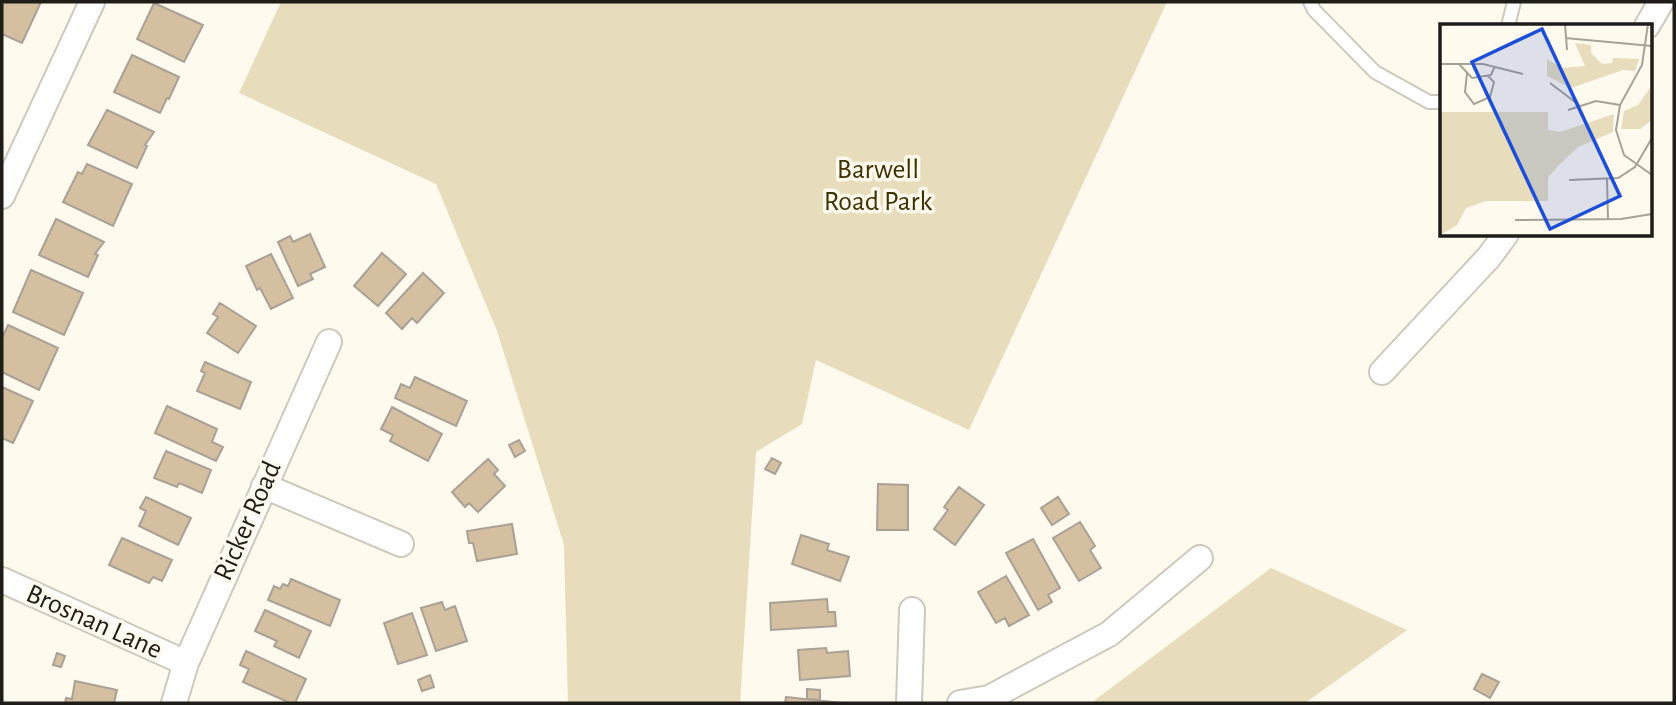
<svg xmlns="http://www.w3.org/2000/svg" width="1676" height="705" font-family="'Alegreya Sans',sans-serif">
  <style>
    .green { fill: #e7dcbc }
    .building { fill: #d4bfa0; stroke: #a9a196; stroke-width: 2 }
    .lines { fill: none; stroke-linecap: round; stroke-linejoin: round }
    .lane-casing { stroke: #cdc9bc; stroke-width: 16 }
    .street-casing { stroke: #cdc9bc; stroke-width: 28 }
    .lane { stroke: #fff; stroke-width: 12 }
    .street { stroke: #fff; stroke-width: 24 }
    .labels { text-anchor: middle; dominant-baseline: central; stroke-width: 7; stroke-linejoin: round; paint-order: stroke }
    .park-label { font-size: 28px; fill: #3e3103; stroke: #fffaed }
    .street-label { font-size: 28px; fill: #1e1d18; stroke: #fffaed }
    .inset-road { fill: none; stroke: #a5a298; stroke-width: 2 }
    .view { fill: #1d4ed8; fill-opacity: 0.15; stroke: #1d4ed8; stroke-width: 3.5 }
    .inset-edge { fill: none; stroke: #1e1d18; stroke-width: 3.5 }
  </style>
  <rect width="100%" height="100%" fill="#fffaed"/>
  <path class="green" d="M 281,2 L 1167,2 L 969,430 L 816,360 L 802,424 L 756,452 L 740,703 L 568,703 L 564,545 L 497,331 L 436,184 L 239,93 Z
    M 1271,568 L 1407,630 L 1305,703 L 1091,703 Z"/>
  <path class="building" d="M 2,2 L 41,2 L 22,43 L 2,34 Z
    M 154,3 L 203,25 L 184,62 L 137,39 Z
    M 132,55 L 179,77 L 169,99 L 167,98 L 160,113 L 114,92 Z
    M 107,110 L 154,132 L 145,145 L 147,146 L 137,168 L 88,145 Z
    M 87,164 L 132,184 L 113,226 L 63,202 L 78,172 L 82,174 Z
    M 56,219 L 104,242 L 95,254 L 98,255 L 88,277 L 39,255 Z
    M 310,234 L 325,267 L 310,274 L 313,279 L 298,286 L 278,242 L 290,236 L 293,242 Z
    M 382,253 L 406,274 L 378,306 L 354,286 Z
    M 271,254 L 293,298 L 271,309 L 260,288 L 257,290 L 246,266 Z
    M 31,270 L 83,293 L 64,335 L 13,312 Z
    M 423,273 L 444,293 L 417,323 L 412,318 L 402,329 L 386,313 Z
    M 220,303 L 256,326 L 238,353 L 207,333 L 218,317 L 213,314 Z
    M 8,325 L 58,348 L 39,390 L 2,372 L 2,338 Z
    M 205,362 L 251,382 L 240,409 L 197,391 L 205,373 L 201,371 Z
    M 415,377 L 467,401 L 456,426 L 395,398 L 401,384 L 410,388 Z
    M 2,387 L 33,401 L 13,443 L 2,438 Z
    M 167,406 L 217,429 L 212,442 L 223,447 L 216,461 L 155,433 Z
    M 392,407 L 442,434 L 428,461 L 390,441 L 393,435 L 381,429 Z
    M 519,440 L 525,451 L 515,457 L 509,445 Z
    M 166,451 L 211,470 L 202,493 L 179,483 L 177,487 L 154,478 Z
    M 772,458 L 781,463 L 775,474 L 765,469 Z
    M 488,459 L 498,470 L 494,474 L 505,486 L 478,512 L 469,503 L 465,507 L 452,492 Z
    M 878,484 L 908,485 L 908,530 L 877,530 Z
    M 959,487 L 984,505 L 955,545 L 934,529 L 948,510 L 944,507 Z
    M 146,497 L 191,518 L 178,545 L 139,526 L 146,511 L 140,508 Z
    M 1058,497 L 1069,514 L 1052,525 L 1041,508 Z
    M 1080,522 L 1095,546 L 1090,550 L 1101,568 L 1079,581 L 1053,538 Z
    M 512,524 L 517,554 L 477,561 L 473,543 L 469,543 L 467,531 Z
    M 801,535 L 829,544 L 827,550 L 849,557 L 840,581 L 792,564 Z
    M 122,538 L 172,560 L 162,581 L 153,577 L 149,583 L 109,565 Z
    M 1033,539 L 1060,588 L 1048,595 L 1052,602 L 1038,610 L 1006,553 Z
    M 1006,576 L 1029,615 L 1009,626 L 1005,618 L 996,623 L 978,592 Z
    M 291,579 L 340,600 L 330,626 L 268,600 L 274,586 L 280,589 L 283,584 L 288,586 Z
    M 827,599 L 828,612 L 835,612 L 836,626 L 771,630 L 770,603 Z
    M 442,602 L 445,610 L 455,606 L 467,641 L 436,651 L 421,608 Z
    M 265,610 L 311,631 L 299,658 L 274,646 L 277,641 L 255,631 Z
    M 412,613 L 427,655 L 398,664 L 384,623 Z
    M 826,648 L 827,653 L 848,651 L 850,676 L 800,680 L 798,650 Z
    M 246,651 L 306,679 L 295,703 L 290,703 L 243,682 L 249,669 L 240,665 Z
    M 57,653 L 65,656 L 61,667 L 53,665 Z
    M 1482,674 L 1499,682 L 1490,698 L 1474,689 Z
    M 430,675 L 434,687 L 422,691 L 418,680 Z
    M 75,681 L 117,690 L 114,703 L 65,703 L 66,698 L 72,699 Z
    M 807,689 L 820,690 L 820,700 L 807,699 Z
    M 786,697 L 842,703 L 785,703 Z"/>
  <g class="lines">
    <defs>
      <path id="lane" d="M 1310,2 L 1314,10 L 1375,72 L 1429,102 L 1442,102
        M 1508,26 L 1514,2"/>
      <path id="street" d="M 1647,26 L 1661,2
        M 2,196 L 92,2
        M 1382,372 L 1489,257 L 1506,234
        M 264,486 L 401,544
        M 2,580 L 186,663
        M 174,703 L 186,663 L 329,342
        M 909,703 L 912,610
        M 960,703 L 989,698 L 1109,634 L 1200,558"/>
    </defs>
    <use href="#lane" class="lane-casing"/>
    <use href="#street" class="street-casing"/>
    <use href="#lane" class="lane"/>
    <use href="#street" class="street"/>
  </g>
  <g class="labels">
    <g class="park-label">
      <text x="878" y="170">Barwell<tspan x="878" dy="32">Road Park</tspan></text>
    </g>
    <g class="street-label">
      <text transform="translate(248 521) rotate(-66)">Ricker Road</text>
      <text transform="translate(94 622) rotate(24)">Brosnan Lane</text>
    </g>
  </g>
  <g transform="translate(1440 24)">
    <rect width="212" height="212" fill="#fffaed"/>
    <path d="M 135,19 L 151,21 L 151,29 L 162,40 L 172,39 L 173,34 L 199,35 L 195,47 L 183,46 L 131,64 L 107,52 L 107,35 L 122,44 L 145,42 ZM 212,61 L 212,96 L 200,105 L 181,105 L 184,87 L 198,81 ZM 0,88 L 108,88 L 108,106 L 120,108 L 174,90 L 173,108 L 138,123 L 120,140 L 108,153 L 108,177 L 46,177 L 26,184 L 17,201 L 0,211 Z" fill="#e7dcbc"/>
    <path class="inset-road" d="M 125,0 L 127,26M 208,0 L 202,41 L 180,81 L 176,106 L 184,131 L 212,151M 125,14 L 212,22M 0,40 L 43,40 L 83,50M 19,40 L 32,54 L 51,51 L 55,42M 27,49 L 25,68 L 34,80 L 50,73 L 54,58 L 48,52M 110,59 L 139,81M 128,86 L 156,77 L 180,81M 167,155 L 168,195M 129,156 L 178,154 L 195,143 L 212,114M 75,196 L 181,195 L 212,190"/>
    <path class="view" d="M 102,5 L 180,172 L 110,205 L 32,38 Z"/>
    <rect width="212" height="212" class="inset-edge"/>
  </g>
  <rect width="1676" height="705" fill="none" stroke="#1e1d18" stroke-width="7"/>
</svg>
